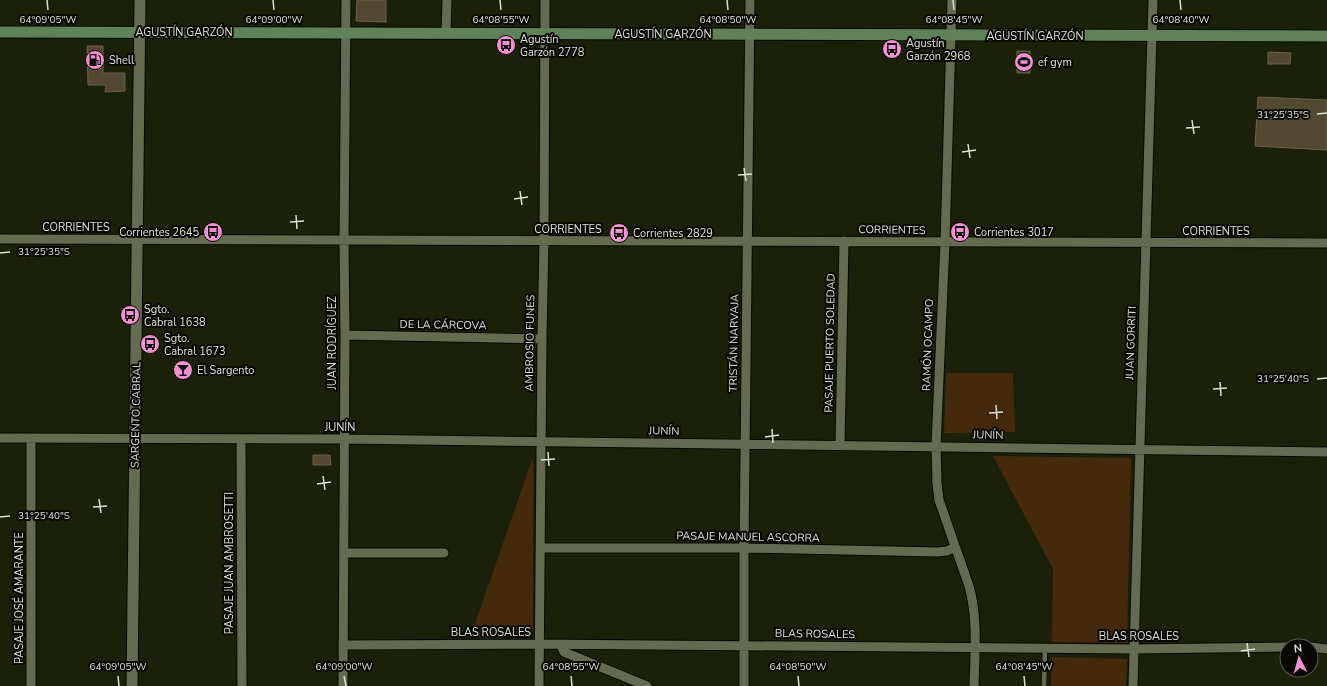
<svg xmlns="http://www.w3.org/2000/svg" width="1327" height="686" font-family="'Nunito Sans',sans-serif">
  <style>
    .green { fill: #45290c }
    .building { fill: #524930; stroke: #6b6248 }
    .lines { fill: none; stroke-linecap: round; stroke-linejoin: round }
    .service-casing { stroke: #060a00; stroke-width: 6 }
    .minor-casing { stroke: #060a00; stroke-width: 11 }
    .tertiary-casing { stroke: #060a00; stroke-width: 13 }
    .secondary-casing { stroke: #060a00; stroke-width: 13 }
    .service { stroke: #646b50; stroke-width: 4.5 }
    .minor { stroke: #646b50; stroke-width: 9 }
    .tertiary { stroke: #646b50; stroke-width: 11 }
    .secondary { stroke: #608258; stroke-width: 11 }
    .ticks { fill: none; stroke: #dde1d3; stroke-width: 1.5 }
    .labels { text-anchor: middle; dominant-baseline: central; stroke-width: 4; stroke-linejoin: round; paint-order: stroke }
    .street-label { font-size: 11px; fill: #dde1d3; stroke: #070902 }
    .poi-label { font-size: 11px; fill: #dde1d3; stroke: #070902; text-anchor: start }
    .ticks-label { font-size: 10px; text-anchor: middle; fill: #dde1d3; stroke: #070902; stroke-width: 4; stroke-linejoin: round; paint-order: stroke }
  </style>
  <rect width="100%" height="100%" fill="#1b2009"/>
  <path class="green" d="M 946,373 L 1013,373 L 1015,432 L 944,433 Z
    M 993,456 L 1131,458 L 1127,643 L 1052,642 L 1053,569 Z
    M 533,457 L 533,632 L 528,636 L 471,635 Z
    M 1052,657 L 1127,659 L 1126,686 L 1051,686 Z"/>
  <path class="building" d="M 357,0 L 386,0 L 386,22 L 356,21 Z
    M 87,46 L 103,46 L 103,73 L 125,73 L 125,91 L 105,92 L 106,85 L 88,85 Z
    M 1017,51 L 1030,51 L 1030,73 L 1017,73 Z
    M 1268,52 L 1291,53 L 1290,64 L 1268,64 Z
    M 1258,97 L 1327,100 L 1327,150 L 1255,146 Z
    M 313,455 L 330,455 L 331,465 L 313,465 Z"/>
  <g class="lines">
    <defs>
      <path id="service" d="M 1044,686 L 1045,648"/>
      <path id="minor" d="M 952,0 L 945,242 L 936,446 L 937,483 L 939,500 L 969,586 C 978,618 975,653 974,686
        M 446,33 L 447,0
        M 0,239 L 1327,243
        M 345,335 L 542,339
        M 0,438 L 344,439 L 1327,452
        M 31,438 L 31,686
        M 241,439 L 242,686
        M 840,445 L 844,241
        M 540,548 L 744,548 L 938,552 L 947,551 L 955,547
        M 344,553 L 444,553
        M 560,644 L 564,652 L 647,686
        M 343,645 L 539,644 L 1134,649 L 1287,647
        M 1311,647 L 1327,649
        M 343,686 L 345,335 L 344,241 L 346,0
        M 539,686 L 542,339 L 544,241 L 545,0
        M 744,686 L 744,548 L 750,0
        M 1133,686 L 1153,0"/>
      <path id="tertiary" d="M 132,686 L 140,0"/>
      <path id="secondary" d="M 0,32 L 1327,36"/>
    </defs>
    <use href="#service" class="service-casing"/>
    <use href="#minor" class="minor-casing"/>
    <use href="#tertiary" class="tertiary-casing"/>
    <use href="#secondary" class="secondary-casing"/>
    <use href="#service" class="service"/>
    <use href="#minor" class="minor"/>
    <use href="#tertiary" class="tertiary"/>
    <use href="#secondary" class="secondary"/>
  </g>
  <path class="ticks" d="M 47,0 L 48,10M 273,0 L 274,10M 500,0 L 501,10M 727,0 L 728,10M 953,0 L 954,10M 1180,0 L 1181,10M 1317,114 L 1327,113M 1192,120 L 1194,134M 1186,128 L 1200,127M 968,144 L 970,158M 962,152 L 976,150M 744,168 L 746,181M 738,175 L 752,174M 520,191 L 522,205M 514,199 L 528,197M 296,215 L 297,229M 290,222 L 304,221M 0,253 L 10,252M 1317,379 L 1327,378M 1220,382 L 1221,396M 1213,389 L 1227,388M 996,405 L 997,419M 989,413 L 1003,412M 772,429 L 773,443M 765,437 L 779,435M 548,452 L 549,466M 541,460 L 555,459M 323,476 L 325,490M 317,484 L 331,482M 99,499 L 101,513M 93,507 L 107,506M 0,517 L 10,516M 1247,643 L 1249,657M 1241,651 L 1255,649M 118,676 L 119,686M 344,676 L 346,686M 571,676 L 572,686M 798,676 L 799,686M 1024,676 L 1025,686"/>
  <defs>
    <symbol id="bus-disc" viewBox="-11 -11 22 22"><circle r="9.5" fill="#f491d3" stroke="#070902"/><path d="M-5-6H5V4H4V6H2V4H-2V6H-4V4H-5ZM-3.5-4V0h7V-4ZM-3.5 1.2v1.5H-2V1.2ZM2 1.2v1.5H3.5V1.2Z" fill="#111"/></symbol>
    <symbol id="fuel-disc" viewBox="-11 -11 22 22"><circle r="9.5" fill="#f491d3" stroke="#070902"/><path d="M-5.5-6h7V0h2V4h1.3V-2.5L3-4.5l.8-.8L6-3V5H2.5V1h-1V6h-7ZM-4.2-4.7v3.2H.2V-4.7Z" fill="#111"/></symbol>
    <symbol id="stadium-disc" viewBox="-11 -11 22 22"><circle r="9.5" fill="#f491d3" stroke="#070902"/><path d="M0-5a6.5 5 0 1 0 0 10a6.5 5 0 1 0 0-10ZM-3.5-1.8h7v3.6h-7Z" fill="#111"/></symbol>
    <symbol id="bar-disc" viewBox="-11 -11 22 22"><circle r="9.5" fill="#f491d3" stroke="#070902"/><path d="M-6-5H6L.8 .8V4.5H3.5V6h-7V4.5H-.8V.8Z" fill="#111"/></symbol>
  </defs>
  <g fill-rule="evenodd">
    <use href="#bus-disc" x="495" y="34" width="22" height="22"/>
    <use href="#bus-disc" x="881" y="38" width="22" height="22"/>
    <use href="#fuel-disc" x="84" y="49" width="22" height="22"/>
    <use href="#stadium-disc" x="1013" y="51" width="22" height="22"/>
    <use href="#bus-disc" x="202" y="221" width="22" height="22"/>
    <use href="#bus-disc" x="949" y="221" width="22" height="22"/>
    <use href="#bus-disc" x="608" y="222" width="22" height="22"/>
    <use href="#bus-disc" x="119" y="304" width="22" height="22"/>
    <use href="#bus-disc" x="139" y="333" width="22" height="22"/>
    <use href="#bar-disc" x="172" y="359" width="22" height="22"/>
  </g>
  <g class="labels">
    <g class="street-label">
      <text x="184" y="32">AGUSTÍN GARZÓN</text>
      <text x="663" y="34">AGUSTÍN GARZÓN</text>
      <text x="1035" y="36">AGUSTÍN GARZÓN</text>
      <text x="76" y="227">CORRIENTES</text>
      <text x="568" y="229">CORRIENTES</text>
      <text transform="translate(892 230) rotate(1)">CORRIENTES</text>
      <text x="1216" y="231">CORRIENTES</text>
      <text transform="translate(443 325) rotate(1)">DE LA CÁRCOVA</text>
      <text transform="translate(332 343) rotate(-90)">JUAN RODRÍGUEZ</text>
      <text transform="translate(530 343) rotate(-89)">AMBROSIO FUNES</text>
      <text transform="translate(734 343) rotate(-89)">TRISTÁN NARVAJA</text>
      <text transform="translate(830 343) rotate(-89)">PASAJE PUERTO SOLEDAD</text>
      <text transform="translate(1131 343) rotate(-88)">JUAN GORRITI</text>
      <text transform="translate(928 345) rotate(-88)">RAMÓN OCAMPO</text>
      <text transform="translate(136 415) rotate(-89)">SARGENTO CABRAL</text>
      <text x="340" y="427">JUNÍN</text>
      <text transform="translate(664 431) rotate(1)">JUNÍN</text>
      <text transform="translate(988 435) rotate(1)">JUNÍN</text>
      <text transform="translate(748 537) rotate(1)">PASAJE MANUEL ASCORRA</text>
      <text transform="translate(229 563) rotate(-90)">PASAJE JUAN AMBROSETTI</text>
      <text transform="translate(19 598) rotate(-90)">PASAJE JOSÉ AMARANTE</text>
      <text x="491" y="632">BLAS ROSALES</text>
      <text transform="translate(815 634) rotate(1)">BLAS ROSALES</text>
      <text x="1139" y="636">BLAS ROSALES</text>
    </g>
    <g class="poi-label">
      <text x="520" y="39">Agustín<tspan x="520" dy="13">Garzón 2778</tspan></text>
      <text x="906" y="43">Agustín<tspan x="906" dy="13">Garzón 2968</tspan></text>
      <text x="109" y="60">Shell</text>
      <text x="1038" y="62">ef gym</text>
      <text x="199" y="232" text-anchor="end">Corrientes 2645</text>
      <text x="974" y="232">Corrientes 3017</text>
      <text x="633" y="233">Corrientes 2829</text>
      <text x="144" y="309">Sgto.<tspan x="144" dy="13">Cabral 1638</tspan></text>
      <text x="164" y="338">Sgto.<tspan x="164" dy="13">Cabral 1673</tspan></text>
      <text x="197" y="370">El Sargento</text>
    </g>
  </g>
  <g class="ticks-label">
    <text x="48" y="23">64°09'05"W</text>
    <text x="274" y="23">64°09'00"W</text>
    <text x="501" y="23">64°08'55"W</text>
    <text x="728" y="23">64°08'50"W</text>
    <text x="954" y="23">64°08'45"W</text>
    <text x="1181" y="23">64°08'40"W</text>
    <text x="1283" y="118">31°25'35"S</text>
    <text x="44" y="255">31°25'35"S</text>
    <text x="1283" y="382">31°25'40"S</text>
    <text x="44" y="519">31°25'40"S</text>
    <text x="118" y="670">64°09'05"W</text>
    <text x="344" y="670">64°09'00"W</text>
    <text x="571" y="670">64°08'55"W</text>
    <text x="798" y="670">64°08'50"W</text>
    <text x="1024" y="670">64°08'45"W</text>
  </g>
  <g transform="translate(1299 658) rotate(354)"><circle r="19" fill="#070902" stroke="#5d5f56"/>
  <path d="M0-3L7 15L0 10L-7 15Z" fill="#f491d3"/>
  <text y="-6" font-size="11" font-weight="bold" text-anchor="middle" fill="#dde1d3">N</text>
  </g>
</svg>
